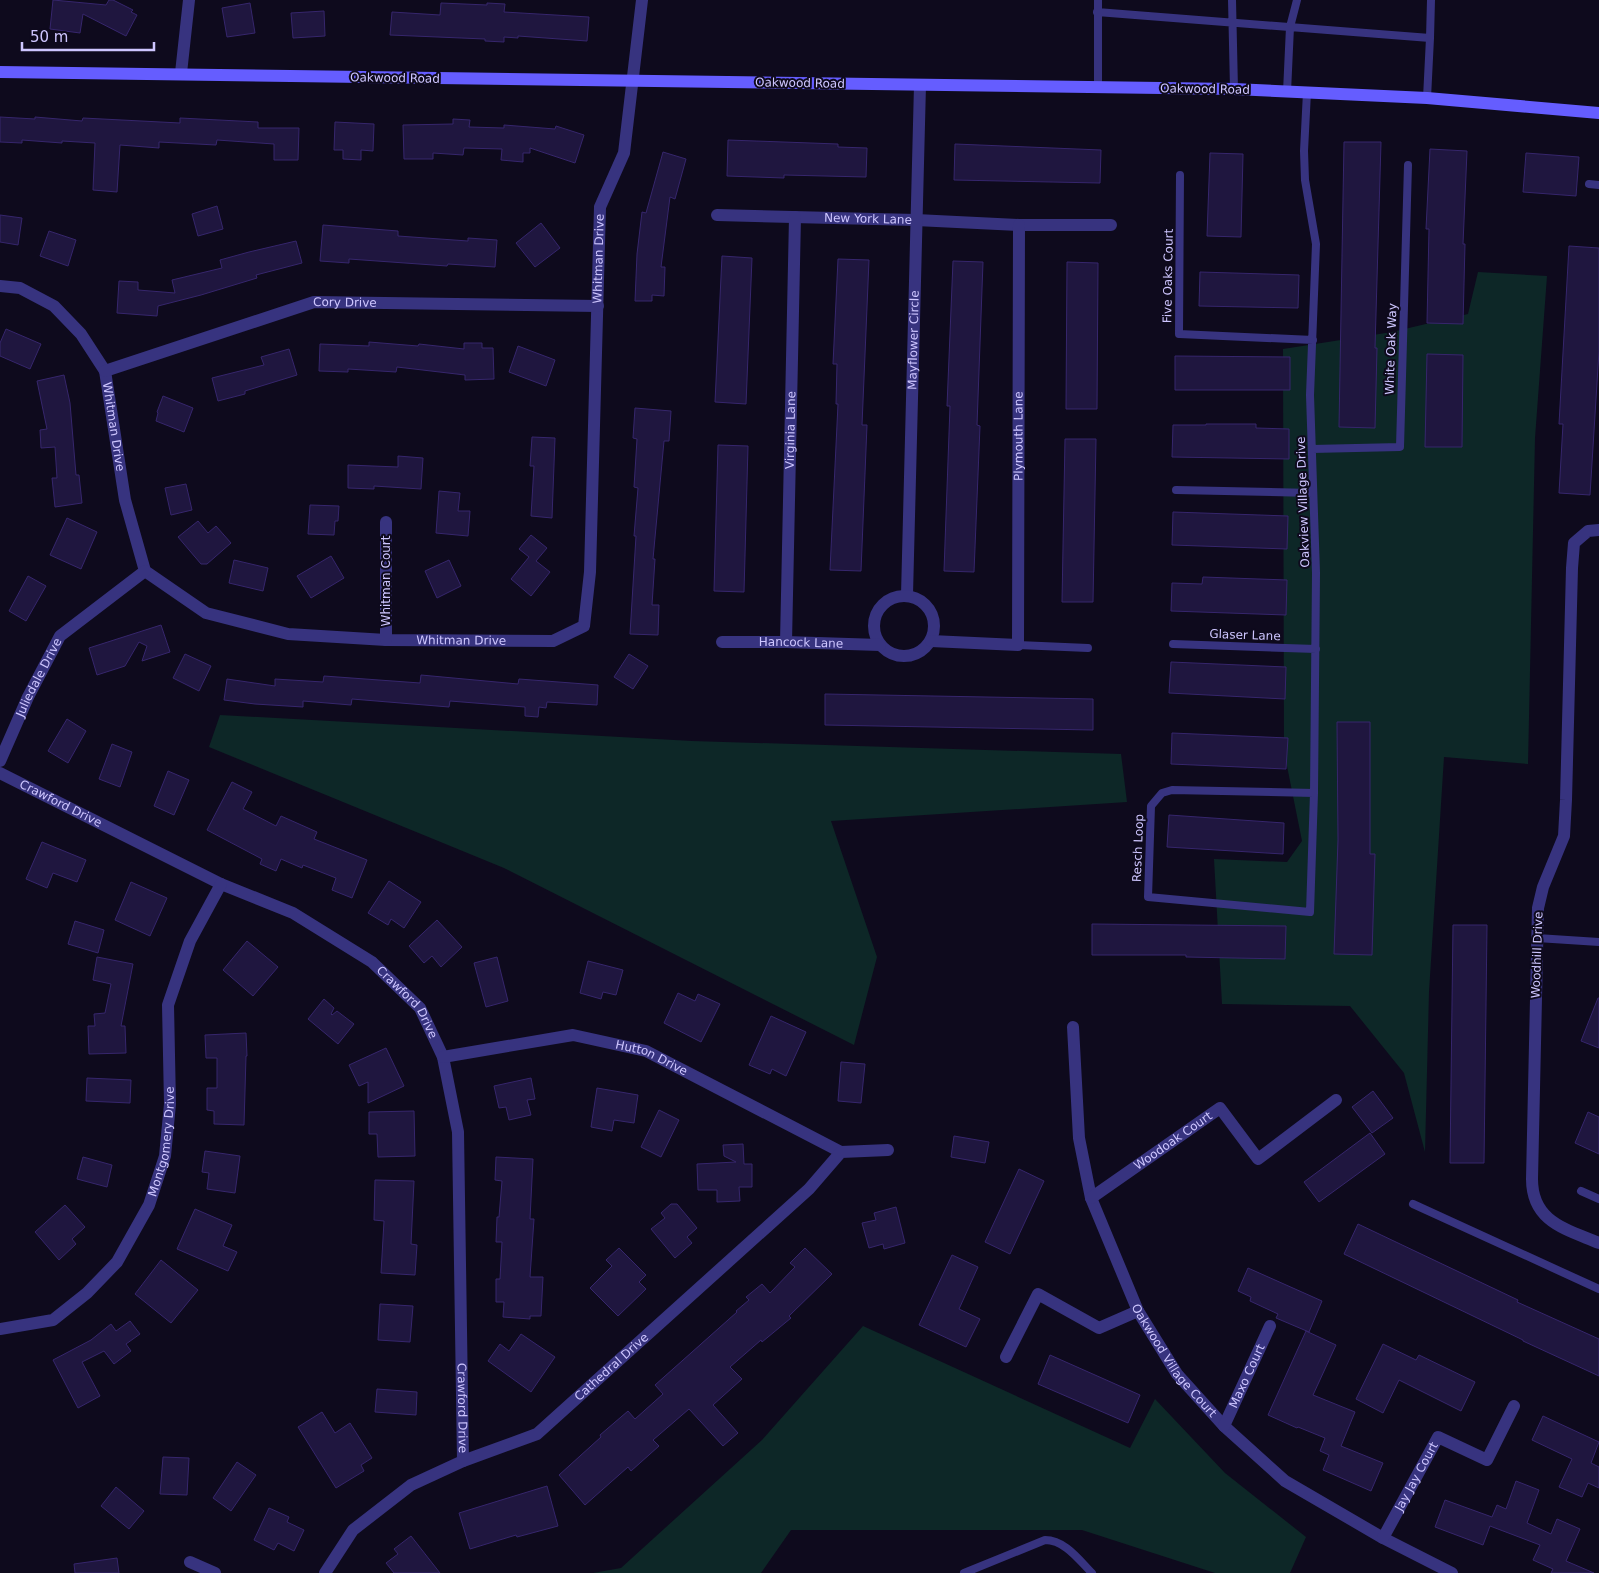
<svg xmlns="http://www.w3.org/2000/svg" width="1599" height="1573" font-family="'DejaVu Sans',sans-serif">
  <style>
    .green { fill: #0d2727 }
    .building { fill: #1f163f; stroke: #36266c }
    .lines { fill: none; stroke-linecap: round; stroke-linejoin: round }
    .lane { stroke: #37337f; stroke-width: 8 }
    .street { stroke: #37337f; stroke-width: 12 }
    .secondary { stroke: #655dff; stroke-width: 12 }
    .labels { text-anchor: middle; dominant-baseline: central; stroke-width: 4; stroke-linejoin: round; paint-order: stroke }
    .street-label { font-size: 12px; fill: #cec6ff; stroke: #0e0a1d }
  </style>
  <rect width="100%" height="100%" fill="#0e0a1d"/>
  <path class="green" d="M 1478,272 L 1547,276 L 1535,438 L 1528,764 L 1444,757 L 1429,992 L 1425,1152 L 1404,1073 L 1350,1006 L 1222,1004 L 1214,859 L 1287,862 L 1302,841 L 1284,751 L 1283,349 L 1392,332 L 1468,314 Z
    M 220,715 L 692,741 L 1121,754 L 1127,802 L 831,821 L 877,957 L 854,1045 L 504,868 L 209,747 Z
    M 863,1326 L 1130,1448 L 1155,1399 L 1225,1473 L 1306,1537 L 1290,1573 L 1215,1573 L 1082,1530 L 791,1530 L 761,1573 L 593,1573 L 621,1568 L 762,1440 Z"/>
  <path class="building" d="M 53,0 L 106,5 L 109,0 L 113,0 L 133,10 L 131,12 L 137,15 L 126,36 L 83,14 L 80,33 L 50,29 Z
    M 250,3 L 255,33 L 227,37 L 222,8 Z
    M 441,3 L 487,5 L 487,3 L 505,4 L 504,12 L 589,17 L 587,41 L 518,36 L 518,38 L 504,37 L 504,42 L 485,41 L 485,39 L 390,35 L 392,12 L 440,15 Z
    M 324,11 L 325,36 L 293,38 L 291,13 Z
    M 0,117 L 35,119 L 35,117 L 82,121 L 83,118 L 180,123 L 180,118 L 258,122 L 258,128 L 299,128 L 298,160 L 274,160 L 274,144 L 217,140 L 216,145 L 159,142 L 159,148 L 120,145 L 117,192 L 93,190 L 95,143 L 62,141 L 62,143 L 22,140 L 22,143 L 0,142 Z
    M 453,119 L 470,120 L 469,127 L 504,128 L 504,125 L 555,129 L 556,126 L 584,135 L 575,163 L 530,148 L 530,153 L 523,153 L 523,162 L 501,160 L 502,149 L 464,148 L 463,155 L 433,153 L 433,159 L 404,159 L 403,125 L 453,124 Z
    M 335,122 L 374,124 L 373,151 L 361,150 L 361,160 L 343,159 L 343,150 L 334,150 Z
    M 728,140 L 838,144 L 838,147 L 867,148 L 866,177 L 784,175 L 784,178 L 727,176 Z
    M 1344,142 L 1381,142 L 1375,348 L 1377,348 L 1375,428 L 1339,427 Z
    M 955,144 L 1101,150 L 1100,183 L 954,180 Z
    M 1430,149 L 1467,151 L 1463,244 L 1465,244 L 1463,324 L 1427,323 L 1429,229 L 1426,229 Z
    M 663,152 L 686,159 L 675,199 L 670,197 L 661,267 L 665,267 L 664,296 L 652,295 L 652,301 L 635,301 L 637,254 L 642,212 L 646,213 Z
    M 1210,153 L 1243,154 L 1241,237 L 1207,236 Z
    M 1526,153 L 1579,157 L 1576,196 L 1523,192 Z
    M 217,206 L 223,229 L 198,236 L 192,214 Z
    M 0,215 L 22,218 L 18,245 L 0,242 Z
    M 541,223 L 560,248 L 535,267 L 516,243 Z
    M 323,225 L 398,231 L 398,236 L 468,241 L 468,238 L 497,240 L 495,267 L 448,264 L 447,266 L 349,259 L 349,263 L 320,261 Z
    M 49,231 L 76,240 L 68,266 L 40,256 Z
    M 296,241 L 302,263 L 256,275 L 257,278 L 201,295 L 158,306 L 157,316 L 117,313 L 119,281 L 138,282 L 138,290 L 175,293 L 172,280 L 222,268 L 220,260 L 249,252 Z
    M 1569,246 L 1599,248 L 1599,351 L 1590,495 L 1559,493 L 1563,424 L 1559,424 Z
    M 722,256 L 752,258 L 746,404 L 715,402 Z
    M 838,259 L 869,260 L 862,425 L 867,425 L 861,571 L 830,570 L 838,404 L 836,404 L 837,364 L 833,364 Z
    M 953,261 L 983,262 L 977,425 L 980,426 L 974,572 L 944,571 L 950,406 L 947,406 Z
    M 1067,262 L 1098,263 L 1097,409 L 1066,409 Z
    M 1200,272 L 1299,275 L 1298,308 L 1199,306 Z
    M 6,329 L 41,344 L 30,369 L 0,356 L 0,343 Z
    M 369,342 L 418,346 L 419,344 L 464,349 L 464,343 L 482,343 L 482,348 L 493,348 L 494,379 L 465,380 L 465,375 L 397,367 L 396,372 L 348,369 L 348,372 L 319,371 L 320,344 L 369,346 Z
    M 518,346 L 555,360 L 546,386 L 509,372 Z
    M 289,349 L 297,375 L 245,391 L 245,394 L 218,401 L 212,378 L 264,365 L 261,357 Z
    M 1427,354 L 1463,355 L 1462,447 L 1425,447 Z
    M 1175,356 L 1290,357 L 1290,390 L 1175,390 Z
    M 64,375 L 70,403 L 76,475 L 79,475 L 82,503 L 55,507 L 52,478 L 57,478 L 55,447 L 41,448 L 40,430 L 47,429 L 37,381 Z
    M 163,396 L 193,408 L 184,432 L 156,421 L 158,413 L 157,412 Z
    M 635,408 L 671,411 L 669,441 L 664,441 L 653,559 L 655,559 L 652,605 L 659,605 L 658,635 L 630,634 L 636,536 L 634,536 L 638,488 L 634,487 L 637,439 L 633,438 Z
    M 1206,424 L 1256,424 L 1256,428 L 1289,429 L 1289,459 L 1172,457 L 1173,425 L 1206,425 Z
    M 532,437 L 555,438 L 552,518 L 531,516 L 534,466 L 530,466 Z
    M 1065,439 L 1096,439 L 1093,602 L 1062,602 Z
    M 718,445 L 748,446 L 744,592 L 714,591 Z
    M 398,456 L 423,458 L 421,489 L 374,486 L 374,489 L 348,488 L 348,465 L 398,467 Z
    M 186,484 L 192,510 L 171,515 L 165,488 Z
    M 439,491 L 460,493 L 458,511 L 470,511 L 468,536 L 436,533 Z
    M 310,505 L 339,506 L 338,521 L 335,521 L 334,535 L 308,534 Z
    M 1173,512 L 1288,516 L 1287,549 L 1172,545 Z
    M 67,518 L 97,532 L 81,569 L 50,555 Z
    M 198,521 L 208,533 L 216,526 L 231,543 L 207,564 L 201,564 L 178,537 Z
    M 531,535 L 547,548 L 536,561 L 550,572 L 531,596 L 511,579 L 529,557 L 519,549 Z
    M 331,556 L 344,578 L 311,598 L 297,576 Z
    M 234,560 L 268,568 L 263,591 L 229,583 Z
    M 449,560 L 461,586 L 437,598 L 425,571 Z
    M 28,576 L 46,586 L 26,621 L 9,611 Z
    M 1203,577 L 1287,580 L 1286,615 L 1171,611 L 1172,583 L 1202,584 Z
    M 161,625 L 170,652 L 142,661 L 147,646 L 139,642 L 125,666 L 97,675 L 89,648 Z
    M 185,654 L 211,666 L 199,691 L 173,678 Z
    M 629,654 L 648,666 L 633,689 L 614,677 Z
    M 1171,662 L 1286,667 L 1285,699 L 1169,693 Z
    M 421,675 L 518,684 L 519,679 L 598,685 L 597,705 L 547,702 L 546,708 L 539,707 L 538,717 L 525,716 L 525,707 L 450,701 L 449,707 L 352,699 L 351,705 L 303,701 L 303,707 L 255,704 L 224,700 L 227,679 L 275,686 L 275,679 L 323,682 L 324,676 L 420,683 Z
    M 825,694 L 1093,699 L 1093,730 L 825,725 Z
    M 67,719 L 86,731 L 68,763 L 48,751 Z
    M 1337,722 L 1370,722 L 1370,854 L 1375,854 L 1372,955 L 1334,954 L 1338,840 Z
    M 1172,733 L 1288,738 L 1286,769 L 1171,764 Z
    M 112,744 L 132,752 L 120,787 L 99,779 Z
    M 168,771 L 189,780 L 174,815 L 154,806 Z
    M 232,782 L 252,792 L 243,809 L 276,826 L 281,816 L 317,832 L 314,839 L 367,860 L 352,898 L 332,890 L 336,878 L 303,865 L 302,868 L 281,859 L 276,871 L 260,864 L 262,859 L 207,830 Z
    M 1169,815 L 1284,823 L 1283,854 L 1167,847 Z
    M 42,842 L 86,860 L 77,882 L 53,873 L 47,888 L 26,879 Z
    M 389,881 L 421,902 L 404,928 L 391,919 L 388,925 L 368,913 Z
    M 131,882 L 167,898 L 150,936 L 115,920 Z
    M 437,920 L 462,947 L 441,967 L 432,956 L 424,963 L 409,946 Z
    M 75,921 L 104,930 L 98,953 L 68,944 Z
    M 1092,924 L 1286,926 L 1285,959 L 1186,957 L 1186,955 L 1092,955 Z
    M 1453,925 L 1487,925 L 1484,1163 L 1450,1163 Z
    M 247,941 L 278,967 L 253,996 L 223,970 Z
    M 97,957 L 133,964 L 121,1026 L 125,1026 L 126,1053 L 89,1054 L 88,1026 L 95,1026 L 94,1014 L 105,1013 L 111,984 L 93,980 Z
    M 497,957 L 508,1001 L 486,1007 L 474,963 Z
    M 588,961 L 623,970 L 616,995 L 603,992 L 601,999 L 580,993 Z
    M 678,993 L 695,1001 L 698,994 L 720,1004 L 701,1042 L 664,1023 Z
    M 1598,998 L 1599,998 L 1599,1048 L 1581,1041 Z
    M 324,999 L 334,1008 L 331,1014 L 332,1015 L 337,1011 L 354,1024 L 338,1044 L 308,1019 Z
    M 771,1016 L 806,1032 L 786,1076 L 772,1069 L 770,1074 L 749,1065 Z
    M 246,1033 L 247,1056 L 246,1056 L 244,1125 L 214,1124 L 214,1111 L 207,1110 L 207,1088 L 217,1088 L 217,1058 L 206,1058 L 205,1035 Z
    M 386,1048 L 404,1086 L 368,1103 L 368,1082 L 359,1086 L 349,1065 Z
    M 841,1062 L 865,1064 L 861,1103 L 838,1101 Z
    M 87,1078 L 131,1080 L 130,1103 L 86,1101 Z
    M 531,1078 L 535,1099 L 527,1100 L 531,1115 L 509,1120 L 506,1107 L 499,1108 L 494,1086 Z
    M 597,1088 L 638,1095 L 634,1123 L 614,1120 L 612,1131 L 591,1127 Z
    M 1373,1091 L 1393,1118 L 1372,1133 L 1352,1107 Z
    M 659,1110 L 679,1120 L 661,1157 L 641,1147 Z
    M 414,1111 L 415,1156 L 378,1157 L 377,1134 L 369,1134 L 369,1112 Z
    M 1588,1112 L 1599,1117 L 1599,1154 L 1575,1143 Z
    M 1370,1133 L 1385,1154 L 1319,1202 L 1304,1182 Z
    M 954,1136 L 989,1142 L 985,1163 L 951,1157 Z
    M 743,1144 L 744,1164 L 752,1164 L 752,1187 L 739,1187 L 740,1201 L 717,1202 L 717,1190 L 698,1190 L 697,1164 L 736,1162 L 724,1156 L 723,1145 Z
    M 205,1151 L 240,1156 L 235,1193 L 207,1189 L 209,1173 L 202,1172 Z
    M 83,1157 L 112,1165 L 107,1187 L 77,1179 Z
    M 496,1157 L 533,1159 L 530,1219 L 534,1219 L 530,1277 L 543,1277 L 541,1316 L 530,1316 L 530,1319 L 503,1317 L 504,1302 L 496,1302 L 496,1279 L 500,1279 L 502,1242 L 496,1242 L 497,1217 L 499,1217 L 502,1181 L 495,1180 Z
    M 1019,1169 L 1044,1181 L 1010,1254 L 985,1242 Z
    M 375,1180 L 414,1181 L 411,1244 L 417,1245 L 415,1275 L 381,1273 L 384,1221 L 374,1220 Z
    M 671,1204 L 677,1204 L 697,1228 L 687,1237 L 692,1243 L 675,1258 L 651,1229 L 665,1218 L 661,1213 Z
    M 65,1205 L 85,1227 L 72,1239 L 76,1244 L 59,1260 L 35,1232 Z
    M 896,1207 L 905,1243 L 884,1249 L 883,1244 L 869,1248 L 862,1223 L 876,1220 L 874,1213 Z
    M 195,1209 L 232,1225 L 223,1246 L 237,1252 L 228,1271 L 177,1249 Z
    M 1358,1224 L 1518,1300 L 1517,1302 L 1599,1339 L 1599,1376 L 1523,1341 L 1523,1340 L 1344,1254 Z
    M 619,1248 L 646,1275 L 639,1282 L 646,1289 L 618,1316 L 590,1288 L 612,1266 L 606,1260 Z
    M 805,1248 L 832,1274 L 789,1316 L 791,1318 L 762,1342 L 761,1340 L 730,1367 L 742,1379 L 713,1405 L 738,1433 L 723,1446 L 689,1409 L 653,1440 L 659,1446 L 631,1471 L 628,1467 L 585,1505 L 559,1475 L 601,1437 L 600,1435 L 628,1411 L 635,1419 L 663,1394 L 655,1385 L 737,1312 L 736,1311 L 749,1300 L 746,1297 L 762,1284 L 770,1293 L 795,1267 L 790,1263 Z
    M 952,1255 L 978,1267 L 959,1309 L 980,1319 L 966,1347 L 919,1325 Z
    M 161,1260 L 198,1290 L 171,1323 L 135,1294 Z
    M 1248,1268 L 1322,1301 L 1309,1332 L 1276,1318 L 1278,1314 L 1250,1301 L 1251,1297 L 1238,1291 Z
    M 380,1304 L 413,1306 L 410,1342 L 378,1340 Z
    M 130,1321 L 140,1334 L 126,1344 L 131,1351 L 114,1364 L 104,1351 L 82,1362 L 100,1396 L 78,1408 L 53,1360 L 91,1340 L 111,1324 L 116,1331 Z
    M 1306,1331 L 1336,1345 L 1313,1395 L 1355,1412 L 1341,1446 L 1383,1463 L 1371,1491 L 1323,1470 L 1329,1455 L 1320,1451 L 1325,1438 L 1298,1427 L 1297,1428 L 1268,1415 Z
    M 521,1334 L 555,1357 L 531,1392 L 488,1361 L 500,1344 L 509,1351 Z
    M 1383,1344 L 1416,1360 L 1419,1355 L 1475,1382 L 1461,1411 L 1399,1380 L 1383,1413 L 1356,1399 Z
    M 1050,1355 L 1140,1395 L 1128,1423 L 1038,1384 Z
    M 377,1389 L 417,1392 L 416,1415 L 375,1412 Z
    M 322,1412 L 335,1433 L 350,1423 L 372,1458 L 361,1465 L 364,1471 L 336,1488 L 298,1427 Z
    M 1543,1416 L 1599,1442 L 1591,1463 L 1599,1467 L 1599,1488 L 1588,1483 L 1582,1497 L 1559,1487 L 1572,1459 L 1532,1440 Z
    M 163,1457 L 189,1458 L 187,1495 L 160,1494 Z
    M 237,1462 L 256,1475 L 231,1511 L 213,1498 Z
    M 1516,1481 L 1539,1490 L 1527,1523 L 1551,1534 L 1557,1519 L 1580,1529 L 1566,1561 L 1594,1573 L 1551,1573 L 1553,1569 L 1533,1560 L 1540,1545 L 1490,1526 L 1483,1545 L 1435,1527 L 1445,1500 L 1492,1517 L 1497,1505 L 1506,1509 Z
    M 547,1486 L 558,1526 L 517,1537 L 516,1535 L 470,1549 L 459,1513 Z
    M 116,1487 L 144,1511 L 129,1529 L 101,1506 Z
    M 269,1508 L 289,1517 L 287,1522 L 304,1530 L 294,1551 L 278,1543 L 274,1550 L 254,1540 Z
    M 411,1536 L 440,1573 L 394,1573 L 386,1563 L 398,1554 L 394,1549 Z
    M 117,1558 L 119,1573 L 75,1573 L 74,1564 Z"/>
  <g class="lines">
    <path class="lane" d="M 1098,0 L 1098,87
      M 1232,0 L 1234,89
      M 1097,12 L 1430,38 L 1427,98
      M 1430,38 L 1431,0
      M 1287,92 L 1290,27 L 1297,0
      M 1307,92 L 1304,151 L 1305,180 L 1316,244 L 1310,395 L 1316,573 L 1314,793 L 1310,912 L 1148,897 L 1151,806 L 1162,793 L 1172,790 L 1314,793
      M 1180,175 L 1179,334 L 1313,340
      M 1589,184 L 1599,185
      M 1312,449 L 1400,447 L 1408,165
      M 1176,490 L 1313,493
      M 1173,644 L 1316,649
      M 1018,645 L 1088,648
      M 1537,938 L 1599,942
      M 1581,1191 L 1599,1199
      M 1413,1204 L 1599,1289
      M 964,1573 L 1045,1540 C 1065,1540 1079,1560 1092,1573"/>
    <g class="street">
      <path d="M 181,73 L 189,0"/>
      <path id="s1" d="M 717,215 L 916,220 L 1019,225 L 1111,225"/>
      <path id="s2" d="M 0,286 L 20,288 L 54,306 L 81,334 L 105,371 L 125,500 L 145,571 L 206,613 L 288,634 L 386,640 L 553,641 L 584,626 L 590,572 L 600,207 L 624,153 L 642,0"/>
      <path id="s3" d="M 105,371 L 314,302 L 598,306"/>
      <path d="M 386,522 L 386,640"/>
      <path d="M 1599,530 L 1588,531 L 1574,543 L 1572,568 L 1566,800 L 1564,836 L 1543,887 L 1538,908 L 1532,1179 C 1532,1222 1566,1229 1599,1243"/>
      <path id="s4" d="M 907,595 L 920,85"/>
      <circle cx="904" cy="626" r="30"/>
      <path id="s5" d="M 931,641 L 1018,645 L 1019,225"/>
      <path id="s6" d="M 722,642 L 786,642 L 880,645"/>
      <path id="s7" d="M 786,642 L 795,217"/>
      <path id="s8" d="M 0,761 L 28,697 L 60,636 L 145,571"/>
      <path id="s9" d="M 0,773 L 221,884 L 293,913 L 372,962 L 420,1008 L 443,1057 L 458,1132 L 463,1461"/>
      <path id="s10" d="M 1073,1027 L 1079,1138 L 1091,1198 L 1138,1311 L 1177,1374 L 1224,1426 L 1285,1481 L 1383,1538 L 1452,1573"/>
      <path id="s11" d="M 443,1057 L 573,1035 L 646,1051 L 841,1152"/>
      <path id="s12" d="M 1091,1198 L 1220,1108 L 1258,1159 L 1336,1100"/>
      <path id="s13" d="M 0,1329 L 53,1320 L 87,1293 L 117,1262 L 149,1205 L 165,1156 L 170,1104 L 168,1005 L 190,941 L 221,884"/>
      <path d="M 1006,1357 L 1038,1294 L 1099,1328 L 1138,1311"/>
      <path id="s14" d="M 1224,1426 L 1270,1326"/>
      <path id="s15" d="M 1383,1538 L 1438,1437 L 1487,1460 L 1514,1406"/>
      <path d="M 190,1562 L 215,1573"/>
      <path id="s16" d="M 325,1573 L 353,1530 L 411,1485 L 463,1461 L 537,1434 L 809,1189 L 841,1152 L 888,1150"/>
    </g>
    <path class="secondary" d="M 0,72 L 1234,89 L 1427,98 L 1599,113"/>
  </g>
  <g class="labels">
    <g class="street-label">
      <text transform="translate(395 78) rotate(1)">Oakwood Road</text>
      <text transform="translate(800 83) rotate(1)">Oakwood Road</text>
      <text transform="translate(1205 89) rotate(1)">Oakwood Road</text>
      <text stroke="none"><textPath href="#s1" startOffset="151">New York Lane</textPath></text>
      <text stroke="none"><textPath href="#s2" startOffset="1172">Whitman Drive</textPath></text>
      <text transform="translate(1168 276) rotate(-89)">Five Oaks Court</text>
      <text stroke="none"><textPath href="#s3" startOffset="251">Cory Drive</textPath></text>
      <text stroke="none"><textPath href="#s4" startOffset="255">Mayflower Circle</textPath></text>
      <text transform="translate(1391 349) rotate(-88)">White Oak Way</text>
      <text stroke="none"><textPath href="#s2" startOffset="198">Whitman Drive</textPath></text>
      <text stroke="none"><textPath href="#s7" startOffset="212">Virginia Lane</textPath></text>
      <text stroke="none"><textPath href="#s5" startOffset="296">Plymouth Lane</textPath></text>
      <text transform="translate(1303 502) rotate(-92)">Oakview Village Drive</text>
      <text transform="translate(386 581) rotate(-90)">Whitman Court</text>
      <text transform="translate(1245 635) rotate(2)">Glaser Lane</text>
      <text stroke="none"><textPath href="#s2" startOffset="678">Whitman Drive</textPath></text>
      <text stroke="none"><textPath href="#s6" startOffset="79">Hancock Lane</textPath></text>
      <text stroke="none"><textPath href="#s8" startOffset="92">Juliedale Drive</textPath></text>
      <text stroke="none"><textPath href="#s9" startOffset="68">Crawford Drive</textPath></text>
      <text transform="translate(1138 848) rotate(-88)">Resch Loop</text>
      <text transform="translate(1537 955) rotate(-88)">Woodhill Drive</text>
      <text stroke="none"><textPath href="#s9" startOffset="472">Crawford Drive</textPath></text>
      <text stroke="none"><textPath href="#s11" startOffset="214">Hutton Drive</textPath></text>
      <text stroke="none"><textPath href="#s13" startOffset="271">Montgomery Drive</textPath></text>
      <text stroke="none"><textPath href="#s12" startOffset="100">Woodoak Court</textPath></text>
      <text stroke="none"><textPath href="#s10" startOffset="356">Oakwood Village Court</textPath></text>
      <text stroke="none"><textPath href="#s16" startOffset="361">Cathedral Drive</textPath></text>
      <text stroke="none"><textPath href="#s14" startOffset="55">Maxo Court</textPath></text>
      <text stroke="none"><textPath href="#s9" startOffset="891">Crawford Drive</textPath></text>
      <text stroke="none"><textPath href="#s15" startOffset="70">Jay Jay Court</textPath></text>
    </g>
  </g>
  <path d="M22 42v8h132v-8" fill="none" stroke="#cec6ff" stroke-width="2.5"/>
  <text x="30" y="42" font-size="15" fill="#cec6ff" stroke="#0e0a1d" stroke-width="4" paint-order="stroke">50 m</text>
</svg>
